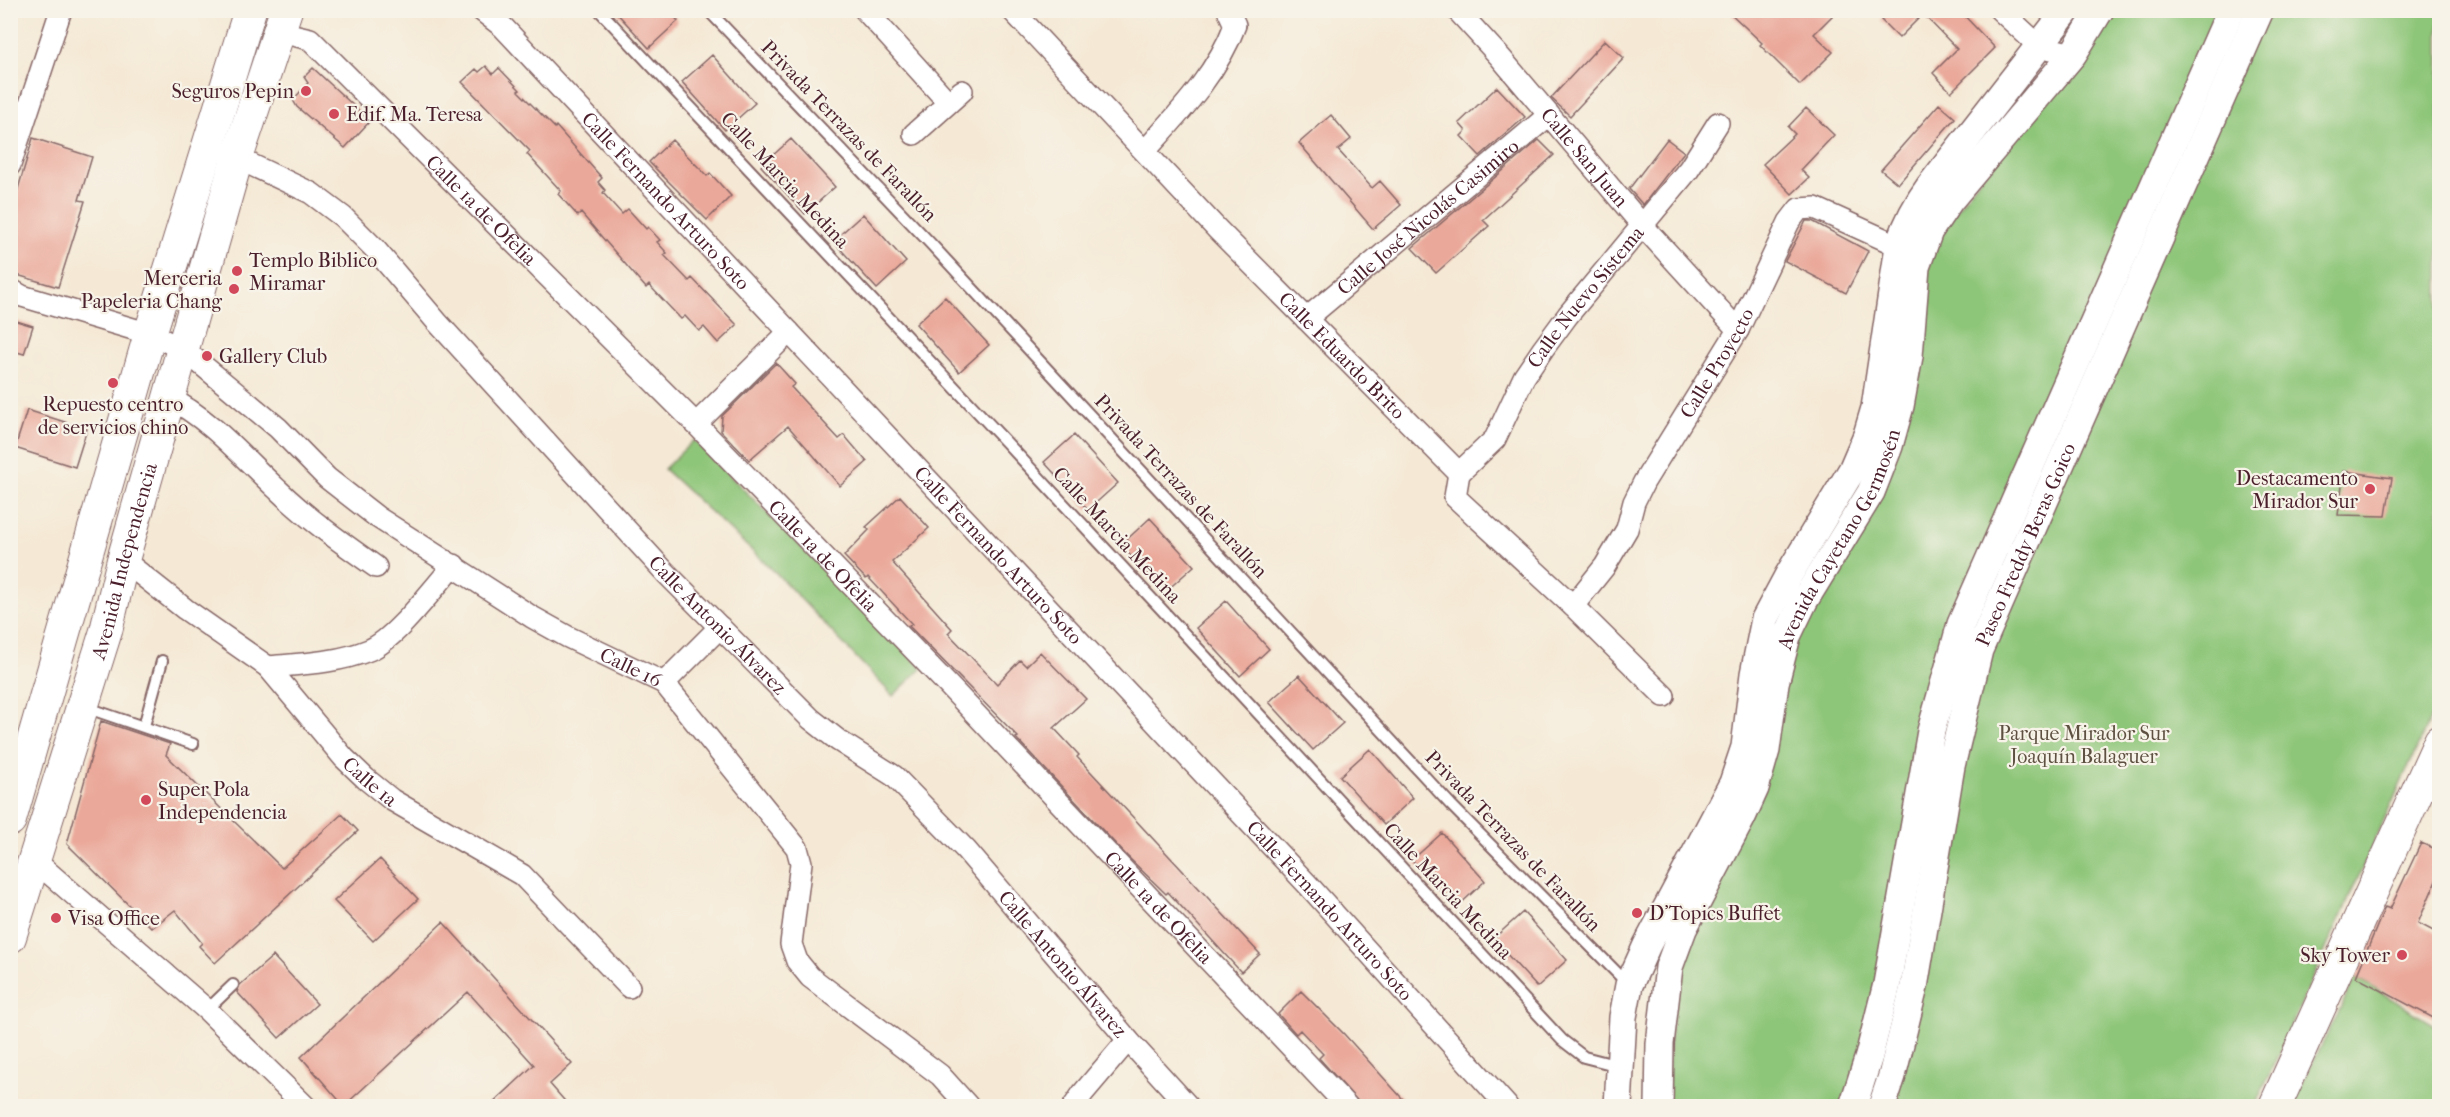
<svg xmlns="http://www.w3.org/2000/svg" width="2450" height="1117" font-family="'IM FELL French Canon',serif">
  <style>
    .green { fill: #8ec679; stroke: #6c7252; stroke-width: 1.5 }
    .building { fill: #eaa89a }
    .lines { fill: none; stroke-linecap: round; stroke-linejoin: round }
    .service-casing { stroke: #866666; stroke-width: 14 }
    .minor-casing { stroke: #866666; stroke-width: 24 }
    .tertiary-casing { stroke: #866666; stroke-width: 30 }
    .secondary-casing { stroke: #866666; stroke-width: 34 }
    .service { stroke: #fff; stroke-width: 10 }
    .minor { stroke: #fff; stroke-width: 21 }
    .tertiary { stroke: #fff; stroke-width: 27 }
    .secondary { stroke: #fff; stroke-width: 32 }
    .poi-dot { fill: #d1495b; stroke: #f7f3e8; stroke-width: 2 }
    .labels { text-anchor: middle; dominant-baseline: central; stroke-width: 4.5; stroke-linejoin: round; paint-order: stroke }
    .poi-label { font-size: 20px; fill: #4a1f2b; stroke: #f7f3e8; text-anchor: start }
    .street-label { font-size: 20px; fill: #4a1f2b; stroke: #f7f3e8 }
    .park-label { font-size: 20px; fill: #5e5142; stroke: #f7f3e8 }
  </style>
  <rect width="100%" height="100%" fill="#f7f3e8"/>
  <filter id="ink" filterUnits="userSpaceOnUse"><feTurbulence type="fractalNoise" baseFrequency=".0167" numOctaves="2"/><feDisplacementMap in="SourceGraphic" scale="12" xChannelSelector="R" yChannelSelector="G"/><feConvolveMatrix kernelMatrix="1 2 1 2 8 2 1 2 1" color-interpolation-filters="sRGB"/></filter>
  <filter id="wash" filterUnits="userSpaceOnUse"><feTurbulence type="fractalNoise" baseFrequency=".008" numOctaves="4" result="noise"/><feDisplacementMap in="SourceGraphic" scale="24" xChannelSelector="R" yChannelSelector="G"/><feGaussianBlur stdDeviation="1.35" result="paint"/><feColorMatrix in="noise" values="0 0 0 0 0 0 0 0 0 0 0 0 0 0 0 0 0 1.4 0 .05"/><feComposite in="paint" operator="in"/></filter>
  <g filter="url(#wash)">
    <rect width="100%" height="100%" fill="#f5e9d5"/>
    <path class="green" d="M 2107,11 L 2439,11 L 2439,699 L 2255,1106 L 1668,1106 L 1669,1044 L 1681,959 L 1798,633 L 1858,531 L 1937,235 Z
      M 694,440 L 922,668 L 893,696 L 777,574 L 664,469 Z
      M 2356,977 L 2439,1028 L 2439,1106 L 2291,1106 Z"/>
    <g id="blocks">
      <path class="building" d="M 614,10 L 669,10 L 678,21 L 649,48 Z
        M 1727,10 L 1838,10 L 1814,34 L 1833,52 L 1800,85 L 1760,45 L 1762,43 Z
        M 1890,10 L 1959,10 L 1995,48 L 1951,92 L 1933,73 L 1957,49 L 1923,14 L 1899,38 L 1881,20 Z
        M 1605,40 L 1624,58 L 1570,116 L 1551,98 Z
        M 712,55 L 755,103 L 725,130 L 682,82 Z
        M 486,66 L 493,74 L 499,68 L 520,90 L 518,91 L 555,128 L 556,126 L 602,178 L 598,182 L 605,190 L 603,193 L 622,214 L 628,209 L 646,229 L 648,227 L 660,240 L 657,242 L 667,253 L 664,255 L 689,281 L 692,278 L 737,325 L 718,343 L 704,327 L 699,331 L 685,316 L 681,319 L 649,285 L 646,288 L 581,213 L 578,216 L 558,194 L 561,191 L 527,154 L 530,151 L 462,82 L 476,69 L 479,72 Z
        M 313,68 L 370,121 L 345,148 L 297,107 L 293,100 L 308,83 L 304,77 Z
        M 1497,87 L 1525,117 L 1480,156 L 1461,136 L 1466,131 L 1459,123 Z
        M 1939,104 L 1955,118 L 1898,184 L 1881,170 Z
        M 1806,108 L 1834,135 L 1801,170 L 1809,178 L 1792,194 L 1763,164 L 1795,134 L 1788,127 Z
        M 1331,115 L 1351,139 L 1338,150 L 1372,188 L 1380,181 L 1401,205 L 1373,229 L 1299,143 Z
        M 33,138 L 92,157 L 79,200 L 85,201 L 58,287 L 10,273 L 10,216 Z
        M 791,139 L 835,187 L 805,214 L 761,166 Z
        M 1667,139 L 1684,152 L 1643,205 L 1629,189 Z
        M 672,140 L 707,176 L 710,173 L 731,196 L 707,220 L 649,162 Z
        M 1539,140 L 1554,155 L 1483,220 L 1489,226 L 1436,273 L 1412,248 Z
        M 863,214 L 906,262 L 877,289 L 833,241 Z
        M 1806,221 L 1812,221 L 1868,251 L 1846,293 L 1785,261 Z
        M 945,297 L 989,345 L 959,372 L 916,324 Z
        M 10,319 L 33,326 L 24,354 L 10,350 Z
        M 776,363 L 795,384 L 791,387 L 839,439 L 844,435 L 867,462 L 840,486 L 788,426 L 749,460 L 721,431 L 722,416 Z
        M 27,410 L 87,429 L 75,467 L 15,448 Z
        M 1074,435 L 1118,483 L 1088,510 L 1044,462 Z
        M 2344,471 L 2392,478 L 2386,516 L 2338,515 Z
        M 900,496 L 929,528 L 892,562 L 952,629 L 948,633 L 997,684 L 1020,660 L 1026,666 L 1040,652 L 1086,699 L 1054,728 L 1079,755 L 1077,757 L 1260,954 L 1241,972 L 1168,892 L 1166,894 L 1127,856 L 1016,738 L 1018,737 L 909,626 L 912,624 L 868,577 L 866,579 L 844,556 L 869,530 L 866,527 Z
        M 1150,518 L 1194,566 L 1164,593 L 1121,545 Z
        M 1226,601 L 1269,649 L 1240,676 L 1196,628 Z
        M 1299,675 L 1343,723 L 1313,750 L 1269,702 Z
        M 101,721 L 170,744 L 166,755 L 282,868 L 342,814 L 358,831 L 215,963 L 199,946 L 202,943 L 175,910 L 152,928 L 67,844 Z
        M 1370,749 L 1413,798 L 1384,825 L 1340,776 Z
        M 1442,833 L 1485,881 L 1456,908 L 1412,860 Z
        M 2421,843 L 2439,851 L 2439,874 L 2418,923 L 2439,934 L 2439,1021 L 2356,977 L 2385,907 L 2390,909 Z
        M 380,859 L 418,899 L 373,941 L 334,901 Z
        M 1523,912 L 1567,960 L 1537,987 L 1493,939 Z
        M 443,922 L 572,1064 L 550,1084 L 570,1107 L 489,1107 L 534,1065 L 468,992 L 344,1106 L 301,1057 Z
        M 273,956 L 317,1004 L 279,1038 L 237,992 L 240,985 Z
        M 1301,991 L 1344,1034 L 1410,1107 L 1363,1107 L 1319,1058 L 1323,1054 L 1300,1030 L 1296,1034 L 1278,1014 Z"/>
    </g>
  </g>
  <g filter="url(#ink)">
    <use href="#blocks" fill-opacity="0" stroke="#866666" stroke-width="1.5"/>
    <g class="lines">
      <defs>
        <path id="service" d="M 599,10 L 1006,442 L 1562,1040 L 1584,1057 L 1619,1066
          M 708,10 L 931,244 L 1451,805 L 1629,985
          M 85,707 L 193,744
          M 144,726 L 162,661
          M 207,1010 L 233,985"/>
        <g id="minor">
          <path id="s1" d="M 481,10 L 503,27 L 1309,886 L 1507,1106"/>
          <path d="M 865,10 L 948,102"/>
          <path id="s2" d="M 1012,10 L 1217,229 L 1459,473"/>
          <path id="s3" d="M 1457,10 L 1500,57 L 1642,225 L 1738,330"/>
          <path d="M 2000,10 L 2039,46 L 2073,54"/>
          <path id="s4" d="M 280,32 L 310,39 L 696,424 L 949,686 L 1347,1106"/>
          <path d="M 914,134 L 962,91"/>
          <path d="M 1145,151 C 1179,113 1217,74 1235,25 L 1228,10"/>
          <path id="s5" d="M 237,158 L 311,193 L 343,217 L 375,249 L 437,322 L 665,572 L 811,719 L 839,741 L 894,776 L 966,850 L 1128,1040 L 1188,1106"/>
          <path d="M 10,165 L 61,10"/>
          <path id="s6" d="M 10,289 L 22,296 L 150,334 L 183,349 L 278,428 L 327,478 L 377,517 L 532,617 L 568,637 L 664,683 L 797,848 L 801,863 L 791,944 L 797,961 L 810,977 L 940,1075 L 968,1106"/>
          <path id="s7" d="M 1306,319 L 1549,115"/>
          <path d="M 169,398 C 212,420 243,458 278,490 C 308,519 342,543 376,567"/>
          <path d="M 696,424 L 789,332"/>
          <path id="s8" d="M 1459,473 L 1495,439 L 1524,377 L 1543,349 L 1568,315 L 1689,169 L 1718,123"/>
          <path d="M 1459,473 L 1455,497 L 1573,606 L 1664,696"/>
          <path id="s9" d="M 123,560 L 185,609 L 268,667 L 344,758 L 366,779 L 392,800 L 522,875 L 629,987"/>
          <path id="s10" d="M 1573,606 L 1605,566 L 1627,529 L 1634,502 L 1644,482 L 1738,330 L 1789,222 L 1799,209 L 1815,208 L 1899,246"/>
          <path d="M 268,667 C 302,664 337,663 369,650 C 395,640 434,587 454,565"/>
          <path d="M 664,683 L 720,627"/>
          <path d="M 34,860 L 207,1010 L 305,1106"/>
          <path d="M 1074,1106 L 1083,1093 L 1128,1040"/>
        </g>
        <g id="tertiary">
          <path d="M 1618,1106 L 1623,1017 L 1629,985 L 1647,945 L 1733,783 L 1745,747 L 1754,674 L 1765,619 L 1788,576 L 1852,470 L 1867,435 L 1875,408 L 1899,246 C 1907,223 1916,205 1930,186 L 2067,10"/>
          <path id="s11" d="M 1659,1106 L 1660,1044 L 1669,967 L 1683,929 L 1742,817 L 1755,788 L 1766,750 L 1775,683 L 1787,636 L 1804,601 L 1871,492 L 1889,446 L 1900,406 L 1909,356 L 1916,267 L 1929,231 L 1950,200 L 2073,54 L 2100,10"/>
          <path d="M 1853,1106 L 1869,1056 L 1887,984 L 1931,731 L 1961,624 L 2231,10"/>
          <path id="s12" d="M 1882,1106 L 1892,1076 L 1914,987 L 1951,766 L 1979,650 L 2260,10"/>
        </g>
        <g id="secondary">
          <path d="M 10,820 L 150,334 L 250,10"/>
          <path id="s13" d="M 10,937 L 106,631 L 123,560 L 237,158 L 286,10"/>
          <path d="M 2275,1106 L 2440,741"/>
        </g>
      </defs>
      <use href="#service" class="service-casing"/>
      <use href="#minor" class="minor-casing"/>
      <use href="#tertiary" class="tertiary-casing"/>
      <use href="#secondary" class="secondary-casing"/>
      <use href="#service" class="service"/>
      <use href="#minor" class="minor"/>
      <use href="#tertiary" class="tertiary"/>
      <use href="#secondary" class="secondary"/>
    </g>
  </g>
  <g class="poi-dot">
    <circle cx="306" cy="91" r="6"/>
    <circle cx="334" cy="114" r="6"/>
    <circle cx="237" cy="271" r="6"/>
    <circle cx="234" cy="289" r="6"/>
    <circle cx="207" cy="356" r="6"/>
    <circle cx="113" cy="383" r="6"/>
    <circle cx="2370" cy="489" r="6"/>
    <circle cx="146" cy="800" r="6"/>
    <circle cx="1637" cy="913" r="6"/>
    <circle cx="56" cy="918" r="6"/>
    <circle cx="2402" cy="955" r="6"/>
  </g>
  <g class="labels">
    <g class="poi-label">
      <text x="294" y="91" text-anchor="end">Seguros Pepin</text>
      <text x="346" y="114">Edif. Ma. Teresa</text>
      <text x="249" y="260">Templo Biblico<tspan x="249" dy="23">Miramar</tspan></text>
      <text x="222" y="278" text-anchor="end">Merceria<tspan x="222" dy="23">Papeleria Chang</tspan></text>
      <text x="219" y="356">Gallery Club</text>
      <text x="113" y="404" text-anchor="middle">Repuesto centro<tspan x="113" dy="23">de servicios chino</tspan></text>
      <text x="2358" y="478" text-anchor="end">Destacamento<tspan x="2358" dy="23">Mirador Sur</tspan></text>
      <text x="158" y="789">Super Pola<tspan x="158" dy="23">Independencia</tspan></text>
      <text x="1649" y="913">D'Topics Buffet</text>
      <text x="68" y="918">Visa Office</text>
      <text x="2390" y="955" text-anchor="end">Sky Tower</text>
    </g>
    <g class="street-label">
      <text transform="translate(849 131) rotate(46)">Privada Terrazas de Farallón</text>
      <text stroke="none"><textPath href="#s3" startOffset="195">Calle San Juan</textPath></text>
      <text transform="translate(785 180) rotate(47)">Calle Marcia Medina</text>
      <text stroke="none"><textPath href="#s1" startOffset="266">Calle Fernando Arturo Soto</textPath></text>
      <text stroke="none"><textPath href="#s4" startOffset="273">Calle 1a de Ofelia</textPath></text>
      <text stroke="none"><textPath href="#s7" startOffset="159">Calle José Nicolás Casimiro</textPath></text>
      <text stroke="none"><textPath href="#s8" startOffset="219">Calle Nuevo Sistema</textPath></text>
      <text stroke="none"><textPath href="#s2" startOffset="478">Calle Eduardo Brito</textPath></text>
      <text stroke="none"><textPath href="#s10" startOffset="284">Calle Proyecto</textPath></text>
      <text transform="translate(1181 486) rotate(47)">Privada Terrazas de Farallón</text>
      <text transform="translate(1117 535) rotate(47)">Calle Marcia Medina</text>
      <text stroke="none"><textPath href="#s11" startOffset="604">Avenida Cayetano Germosén</textPath></text>
      <text stroke="none"><textPath href="#s12" startOffset="582">Paseo Freddy Beras Goico</textPath></text>
      <text stroke="none"><textPath href="#s1" startOffset="752">Calle Fernando Arturo Soto</textPath></text>
      <text stroke="none"><textPath href="#s4" startOffset="759">Calle 1a de Ofelia</textPath></text>
      <text stroke="none"><textPath href="#s13" startOffset="393">Avenida Independencia</textPath></text>
      <text stroke="none"><textPath href="#s5" startOffset="676">Calle Antonio Álvarez</textPath></text>
      <text stroke="none"><textPath href="#s6" startOffset="736">Calle 16</textPath></text>
      <text stroke="none"><textPath href="#s9" startOffset="334">Calle 1a</textPath></text>
      <text transform="translate(1513 841) rotate(46)">Privada Terrazas de Farallón</text>
      <text transform="translate(1448 891) rotate(47)">Calle Marcia Medina</text>
      <text stroke="none"><textPath href="#s4" startOffset="1245">Calle 1a de Ofelia</textPath></text>
      <text stroke="none"><textPath href="#s1" startOffset="1238">Calle Fernando Arturo Soto</textPath></text>
      <text stroke="none"><textPath href="#s5" startOffset="1162">Calle Antonio Álvarez</textPath></text>
    </g>
    <g class="park-label">
      <text x="2084" y="733">Parque Mirador Sur<tspan x="2084" dy="23">Joaquín Balaguer</tspan></text>
    </g>
  </g>
  <rect width="2450" height="1117" fill="none" stroke="#f7f3e8" stroke-width="36"/>
</svg>
